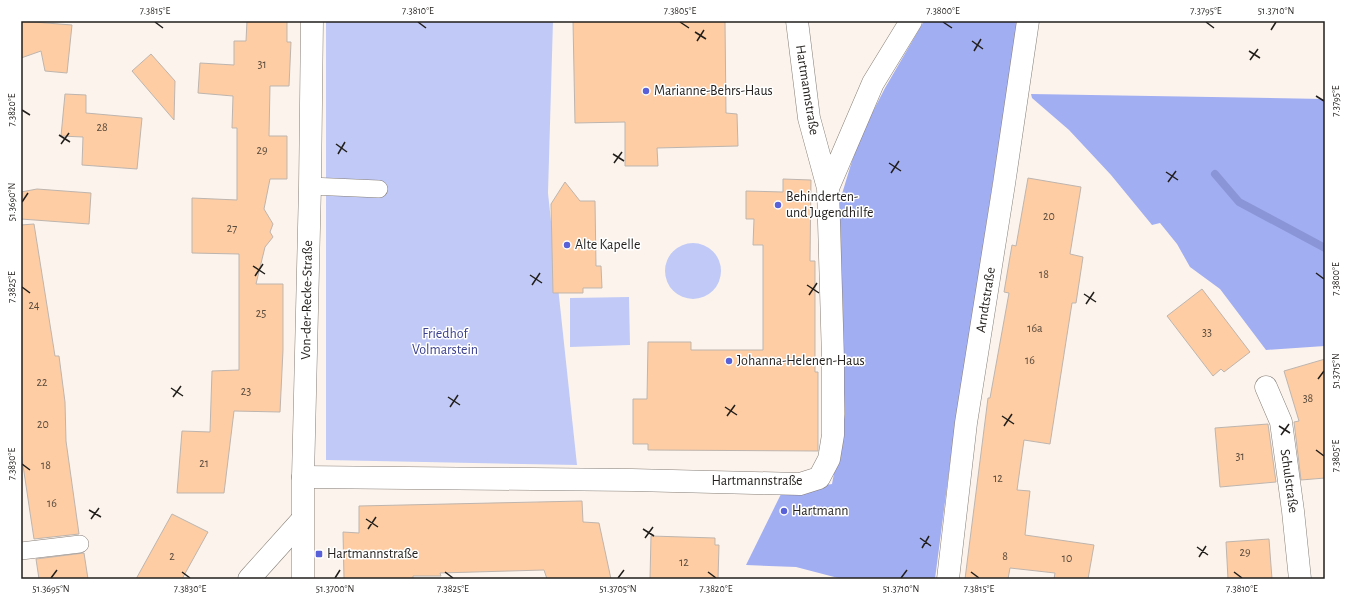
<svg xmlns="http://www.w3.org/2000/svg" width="1346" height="600" font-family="'Alegreya Sans',sans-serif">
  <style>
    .green { fill: #c1caf6 }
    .forest { fill: #a2aef2 }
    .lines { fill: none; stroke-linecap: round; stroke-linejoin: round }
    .stream { stroke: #8995d6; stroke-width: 8 }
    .building { fill: #fecda3; stroke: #beb5af }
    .service-casing { stroke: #867e78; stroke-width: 18 }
    .minor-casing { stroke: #867e78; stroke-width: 23 }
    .tertiary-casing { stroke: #867e78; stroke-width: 23 }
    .service { stroke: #fff; stroke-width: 17 }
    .minor { stroke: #fff; stroke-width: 22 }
    .tertiary { stroke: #fff; stroke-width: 22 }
    .ticks { fill: none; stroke: #211e1b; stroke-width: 1.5 }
    .poi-dot { fill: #5961d8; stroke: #fff; stroke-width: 1.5 }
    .labels { text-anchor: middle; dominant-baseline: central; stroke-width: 3; stroke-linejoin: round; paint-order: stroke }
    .number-label { font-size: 12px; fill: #584a3d }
    .street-label { font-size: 14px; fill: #211e1b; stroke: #fff }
    .poi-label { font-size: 14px; fill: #211e1b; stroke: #fff; text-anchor: start }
    .park-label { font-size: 14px; fill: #3b418f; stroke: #fff }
    .neatline { fill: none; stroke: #211e1b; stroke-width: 1.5 }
    .ticks-label { font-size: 10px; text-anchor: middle; fill: #211e1b }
  </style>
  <rect width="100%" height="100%" fill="#fcf4ec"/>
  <path class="green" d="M 326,21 L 553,21 L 548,193 L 577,465 L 326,460 Z
    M665 271a28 28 0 1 1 56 0a28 28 0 1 1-56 0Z
    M 629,297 L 630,345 L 570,347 L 570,298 Z"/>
  <path class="forest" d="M 924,21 L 1018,21 L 954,433 L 935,579 L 842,579 L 796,567 L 746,565 L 782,492 L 832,484 L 845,414 L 837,243 L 838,207 L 852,161 L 863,131 L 885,88 Z
    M 1031,94 L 1325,99 L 1325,346 L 1266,350 L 1220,289 L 1190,267 L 1177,244 L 1160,223 L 1152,225 L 1111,175 L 1069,130 L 1032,98 Z"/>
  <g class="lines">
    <path class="stream" d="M 1215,174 L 1239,202 L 1325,248"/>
  </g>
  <path class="building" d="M 21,21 L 72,25 L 67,73 L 45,71 L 41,51 L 21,58 Z
    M 247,21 L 287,21 L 287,42 L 291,42 L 289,86 L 270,86 L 269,136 L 287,136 L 287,179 L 270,179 L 264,209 L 273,224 L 270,232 L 273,237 L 265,247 L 256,284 L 283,284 L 283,350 L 280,412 L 234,411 L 224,493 L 177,493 L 182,431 L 210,432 L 212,371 L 239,370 L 239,254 L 192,253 L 192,198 L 237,200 L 237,128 L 232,128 L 233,96 L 198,93 L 200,63 L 234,65 L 234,41 L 246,41 Z
    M 573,21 L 725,21 L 726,113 L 737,114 L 738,146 L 657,148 L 658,166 L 625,166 L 625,122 L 575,123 Z
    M 151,54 L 175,81 L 174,120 L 132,71 Z
    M 65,94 L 86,95 L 86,113 L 142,118 L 137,169 L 82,165 L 83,137 L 61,136 Z
    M 1028,178 L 1081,187 L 1070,254 L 1083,257 L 1076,303 L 1072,303 L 1050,444 L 1024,440 L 1017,490 L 1030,491 L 1025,535 L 1094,545 L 1088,579 L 1054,579 L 1055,573 L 1010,568 L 1008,579 L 965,579 L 988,398 L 990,398 L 1009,293 L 1004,292 L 1012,245 L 1016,246 Z
    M 783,179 L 811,180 L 810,261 L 815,261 L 815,372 L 818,372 L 818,451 L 648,450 L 648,444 L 633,444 L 633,399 L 647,399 L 648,342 L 691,342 L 691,350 L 763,350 L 763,245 L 753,245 L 754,219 L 746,219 L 746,191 L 783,192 Z
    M 565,182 L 580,201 L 595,201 L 596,266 L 601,266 L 602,288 L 583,288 L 583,293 L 553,293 L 551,204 Z
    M 37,189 L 91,193 L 89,224 L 21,219 L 21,192 Z
    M 34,224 L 55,356 L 59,356 L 65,402 L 66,441 L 79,534 L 34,539 L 21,452 L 21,225 Z
    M 1202,289 L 1250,352 L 1224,372 L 1221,369 L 1213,376 L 1167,316 Z
    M 1325,359 L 1325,478 L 1301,480 L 1294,422 L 1299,421 L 1284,371 Z
    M 1268,424 L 1276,482 L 1220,487 L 1215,428 Z
    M 582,501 L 583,522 L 599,523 L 611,579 L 547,579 L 544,570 L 440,573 L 441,576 L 413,576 L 413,579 L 344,579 L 343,532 L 359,533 L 359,506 Z
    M 172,514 L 208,532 L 182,579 L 136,579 Z
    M 651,536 L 715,538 L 715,545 L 719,545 L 718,579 L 650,579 Z
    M 1269,539 L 1272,579 L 1228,579 L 1226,542 Z
    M 84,553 L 88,579 L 39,579 L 36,559 Z"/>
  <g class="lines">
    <defs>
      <path id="service" d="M 310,186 L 379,189
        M 21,551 L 80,544"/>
      <path id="minor" d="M 828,188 L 873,83 L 911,21
        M 1266,387 L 1281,422 L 1293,511 L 1300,579
        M 303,477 L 632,480 L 800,484 L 819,478 L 829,459 L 833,435 L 833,359 L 828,188 L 809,118 L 797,21
        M 249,579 L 302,520
        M 948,579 L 966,423 L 1004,184 L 1028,21"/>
      <path id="tertiary" d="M 303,579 L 303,477 L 310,186 L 312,21"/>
    </defs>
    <use href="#service" class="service-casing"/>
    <use href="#minor" class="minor-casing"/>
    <use href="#tertiary" class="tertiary-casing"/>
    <use href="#service" class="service"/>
    <use href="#minor" class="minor"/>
    <use href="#tertiary" class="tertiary"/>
  </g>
  <path class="ticks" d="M 155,22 L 163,28M 418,22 L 426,28M 680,22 L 689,28M 943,22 L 952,28M 1206,22 L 1214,28M 1271,30 L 1276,22M 695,32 L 706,39M 697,41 L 704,30M 972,41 L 983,49M 974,51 L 981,39M 1249,51 L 1260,58M 1250,60 L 1258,49M 1316,96 L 1324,101M 22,110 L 30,115M 59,135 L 70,142M 61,144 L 69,133M 336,144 L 347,152M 338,154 L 345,142M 613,154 L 624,161M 614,163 L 622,152M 889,163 L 901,171M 1166,172 L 1178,180M 891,173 L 899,161M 1168,182 L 1176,171M 22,202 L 28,193M 253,266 L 265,274M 1316,273 L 1324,279M 530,275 L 542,283M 255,276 L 263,264M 532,285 L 540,273M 807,285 L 819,293M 22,287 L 30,293M 1084,294 L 1096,302M 809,295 L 817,283M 1086,304 L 1094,292M 1318,379 L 1324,371M 171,388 L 183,396M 173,397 L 181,386M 448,397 L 460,405M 450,407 L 458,395M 725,407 L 737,415M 727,416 L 735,405M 1002,416 L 1014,424M 1004,426 L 1012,414M 1279,426 L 1290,433M 1281,435 L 1289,424M 1316,450 L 1324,456M 22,464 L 30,470M 89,510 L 101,517M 91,519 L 99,508M 366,519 L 378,527M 368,529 L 376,517M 643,529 L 654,536M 645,538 L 653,527M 920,538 L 931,546M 1197,547 L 1208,555M 922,548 L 929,536M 1199,557 L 1206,546M 182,572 L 190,578M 445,572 L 453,578M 708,572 L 716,578M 971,572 L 979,578M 1234,572 L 1242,578M 51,578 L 57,570M 335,578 L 340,570M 618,578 L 624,570M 901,578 L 907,570"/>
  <g class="poi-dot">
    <circle cx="646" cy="91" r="4"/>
    <circle cx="778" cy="205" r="4"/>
    <circle cx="567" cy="245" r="4"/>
    <circle cx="729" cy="361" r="4"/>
    <circle cx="784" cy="511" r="4"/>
    <rect x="315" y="550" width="8" height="8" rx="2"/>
  </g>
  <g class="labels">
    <g class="number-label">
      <text x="262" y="64">31</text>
      <text x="102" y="127">28</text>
      <text x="262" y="150">29</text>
      <text x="1049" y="216">20</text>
      <text x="232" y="228">27</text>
      <text x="1044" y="274">18</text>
      <text x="34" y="305">24</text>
      <text x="261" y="313">25</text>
      <text x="1035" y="328">16a</text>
      <text x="1207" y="332">33</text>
      <text x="1030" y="360">16</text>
      <text x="42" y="382">22</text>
      <text x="246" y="391">23</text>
      <text x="1308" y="398">38</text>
      <text x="43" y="424">20</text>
      <text x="1240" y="456">31</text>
      <text x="204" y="463">21</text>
      <text x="46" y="465">18</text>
      <text x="998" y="478">12</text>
      <text x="52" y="503">16</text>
      <text x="1245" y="552">29</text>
      <text x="172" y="556">2</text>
      <text x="1005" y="556">8</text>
      <text x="1067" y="558">10</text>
      <text x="684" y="562">12</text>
    </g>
    <g class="street-label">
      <text transform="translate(807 90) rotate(81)">Hartmannstraße</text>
      <text transform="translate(307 300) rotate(-89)">Von-der-Recke-Straße</text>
      <text transform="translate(986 300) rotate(-81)">Arndtstraße</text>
      <text x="757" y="481">Hartmannstraße</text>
      <text transform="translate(1289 481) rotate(82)">Schulstraße</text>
    </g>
    <g class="poi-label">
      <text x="654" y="91">Marianne-Behrs-Haus</text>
      <text x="786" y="197">Behinderten-<tspan x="786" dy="16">und Jugendhilfe</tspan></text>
      <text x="575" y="245">Alte Kapelle</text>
      <text x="737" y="361">Johanna-Helenen-Haus</text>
      <text x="792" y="511">Hartmann</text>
      <text x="327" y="554">Hartmannstraße</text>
    </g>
    <g class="park-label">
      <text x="445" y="334">Friedhof<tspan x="445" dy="16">Volmarstein</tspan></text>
    </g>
  </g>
  <rect width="1346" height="600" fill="none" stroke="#ffffff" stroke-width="44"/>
  <rect x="22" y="22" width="1302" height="556" class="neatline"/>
  <g class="ticks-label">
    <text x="155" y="14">7.3815°E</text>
    <text x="418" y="14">7.3810°E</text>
    <text x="680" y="14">7.3805°E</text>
    <text x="943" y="14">7.3800°E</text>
    <text x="1206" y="14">7.3795°E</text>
    <text x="1276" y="14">51.3710°N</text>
    <text transform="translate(1335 101) rotate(-90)" y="4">7.3795°E</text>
    <text transform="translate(11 110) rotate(-90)" y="4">7.3820°E</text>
    <text transform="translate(11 202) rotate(-90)" y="4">51.3690°N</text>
    <text transform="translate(1335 279) rotate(-90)" y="4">7.3800°E</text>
    <text transform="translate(11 287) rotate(-90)" y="4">7.3825°E</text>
    <text transform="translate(1335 371) rotate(-90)" y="4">51.3715°N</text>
    <text transform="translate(1335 456) rotate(-90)" y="4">7.3805°E</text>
    <text transform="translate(11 464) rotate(-90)" y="4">7.3830°E</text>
    <text x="51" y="592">51.3695°N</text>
    <text x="190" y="592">7.3830°E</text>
    <text x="335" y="592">51.3700°N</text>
    <text x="453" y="592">7.3825°E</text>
    <text x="618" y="592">51.3705°N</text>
    <text x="716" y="592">7.3820°E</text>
    <text x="901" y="592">51.3710°N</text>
    <text x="979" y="592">7.3815°E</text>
    <text x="1242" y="592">7.3810°E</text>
  </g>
</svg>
